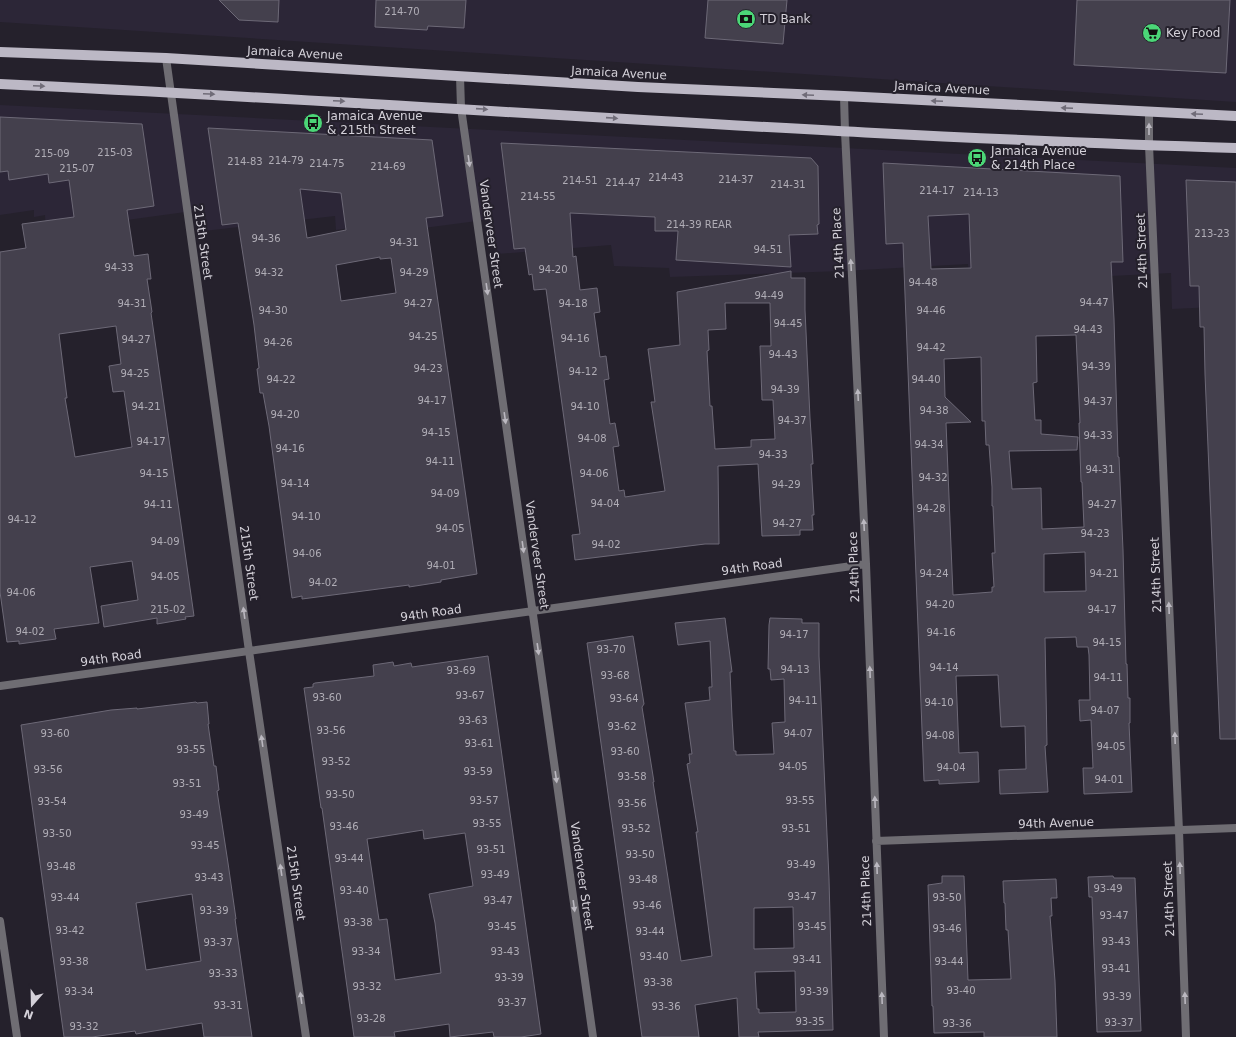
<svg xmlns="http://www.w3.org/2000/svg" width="1236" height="1037" font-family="'DejaVu Sans',sans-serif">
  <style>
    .built { fill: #2c2637 }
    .building { fill: #44404d; stroke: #6d6977; fill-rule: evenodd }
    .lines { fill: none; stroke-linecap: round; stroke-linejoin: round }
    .street { stroke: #6f6d73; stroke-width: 8 }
    .primary { stroke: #bcb8c5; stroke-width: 10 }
    .oneway { fill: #706c78 }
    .oneway2 { fill: #bbb8c0 }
    .labels { text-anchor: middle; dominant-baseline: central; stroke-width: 4; stroke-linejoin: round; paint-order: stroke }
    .number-label { font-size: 10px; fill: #b0adb6 }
    .poi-label { font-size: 12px; fill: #d4d1d9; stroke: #25212c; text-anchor: start }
    .street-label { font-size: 12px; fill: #d4d1d9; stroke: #25212c }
  </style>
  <rect width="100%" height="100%" fill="#25212c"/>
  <path class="built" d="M 0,0 L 1236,0 L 1236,102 L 0,22 Z
    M 0,105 L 1236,168 L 1236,306 L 1172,309 L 1171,273 L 970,283 L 968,264 L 843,271 L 670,277 L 669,268 L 614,266 L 611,245 L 497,254 L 492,219 L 386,233 L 385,223 L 336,230 L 335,216 L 204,231 L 200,210 L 46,231 L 45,215 L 34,217 L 34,210 L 0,215 Z"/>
  <path class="building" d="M 219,0 L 279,0 L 278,22 L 239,20 Z
    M 376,0 L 466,0 L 464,28 L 428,26 L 427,30 L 375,27 Z
    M 708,0 L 787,0 L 783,44 L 705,38 Z
    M 1077,0 L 1230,0 L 1226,73 L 1074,65 Z
    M 0,117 L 142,124 L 154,206 L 127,210 L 134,256 L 148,254 L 151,279 L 147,279 L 152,312 L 151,313 L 194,616 L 185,617 L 186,619 L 157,624 L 157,618 L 104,627 L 101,606 L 138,600 L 132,561 L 90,567 L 99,623 L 54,629 L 56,639 L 19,644 L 19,641 L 7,642 L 0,592 L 0,252 L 26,248 L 22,224 L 74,217 L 69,180 L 49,183 L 48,174 L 9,180 L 8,171 L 0,172 ZM 116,326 L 121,364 L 109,366 L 113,392 L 124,391 L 132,447 L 75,457 L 65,398 L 67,398 L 59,334 Z
    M 208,128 L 432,140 L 443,216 L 426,218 L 477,574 L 441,580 L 441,582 L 409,587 L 409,585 L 302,599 L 302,596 L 292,598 L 269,426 L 263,393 L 260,393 L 257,369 L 259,368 L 254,325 L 238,223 L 222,225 ZM 300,189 L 341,193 L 346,230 L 307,238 ZM 380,257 L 380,259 L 391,258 L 396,293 L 341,301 L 336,265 Z
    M 501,143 L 811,158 L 818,166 L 819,224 L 817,225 L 818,234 L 789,235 L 791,267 L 676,260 L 678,231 L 655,231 L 655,217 L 570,213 L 573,257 L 576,256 L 580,290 L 597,288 L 600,312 L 594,313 L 600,357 L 606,356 L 609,379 L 604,380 L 610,424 L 615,423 L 619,446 L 613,447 L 619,491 L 624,490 L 625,497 L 665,491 L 651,402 L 655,402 L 648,349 L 680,345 L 677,292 L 791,271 L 791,278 L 805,278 L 805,310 L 810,418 L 813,464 L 811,464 L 814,515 L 812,515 L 813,530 L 800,530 L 800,535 L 762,536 L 758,464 L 718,466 L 719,544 L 705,544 L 575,560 L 572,535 L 580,534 L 546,289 L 534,290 L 532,274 L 529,275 L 525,248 L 514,249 ZM 725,303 L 770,303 L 771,346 L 760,346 L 762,400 L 773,400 L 775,439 L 751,440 L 751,447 L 715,449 L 712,406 L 710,406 L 707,351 L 709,350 L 708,330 L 726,329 Z
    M 883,163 L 1120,176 L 1123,262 L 1111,262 L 1114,319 L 1118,457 L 1119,457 L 1123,550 L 1126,664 L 1127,664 L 1128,698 L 1130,698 L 1130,723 L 1129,723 L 1132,792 L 1084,794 L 1083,768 L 1093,768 L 1091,720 L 1080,721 L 1079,700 L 1090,700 L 1089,655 L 1088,647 L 1077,647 L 1076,637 L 1045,638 L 1047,745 L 1045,746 L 1048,792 L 1000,794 L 999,770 L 1026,769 L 1025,726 L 1001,727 L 998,675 L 956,676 L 959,753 L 978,752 L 979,782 L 939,784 L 939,780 L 924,781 L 903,243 L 886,244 ZM 969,214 L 971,268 L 931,269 L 928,216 ZM 1076,335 L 1080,423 L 1079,423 L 1081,482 L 1082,482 L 1084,527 L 1042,529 L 1041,488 L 1012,489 L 1009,451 L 1077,450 L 1078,437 L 1041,434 L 1041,420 L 1035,420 L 1033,383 L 1037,382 L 1036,336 ZM 981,357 L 982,421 L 985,421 L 986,445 L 989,445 L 992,487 L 992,506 L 993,506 L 995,553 L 992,553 L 994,587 L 992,587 L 992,592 L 953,595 L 946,423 L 971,422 L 945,397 L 944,359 ZM 1085,552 L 1086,591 L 1044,592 L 1044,554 Z
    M 1186,180 L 1236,182 L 1236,739 L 1220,739 L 1205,374 L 1204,327 L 1200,327 L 1199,286 L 1190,286 Z
    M 725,618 L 732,672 L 730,672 L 732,717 L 734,751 L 736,751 L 736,755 L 774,754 L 772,723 L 785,722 L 784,679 L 771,680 L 770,669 L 768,669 L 769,625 L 770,618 L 802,619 L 802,623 L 819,623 L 819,656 L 829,879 L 833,1030 L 758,1032 L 759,1037 L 739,1037 L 737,998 L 695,1005 L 699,1037 L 642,1037 L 587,643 L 633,636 L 644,704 L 642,707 L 654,782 L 653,782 L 681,961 L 712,956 L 696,832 L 698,832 L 687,764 L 690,763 L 689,754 L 692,754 L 685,703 L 710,700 L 709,687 L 712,687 L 710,641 L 678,645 L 675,623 ZM 793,907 L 794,948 L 754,949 L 754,908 ZM 795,971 L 796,1012 L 759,1013 L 759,1009 L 757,1009 L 755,972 Z
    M 488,656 L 541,1034 L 521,1037 L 494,1037 L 493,1032 L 450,1037 L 449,1024 L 394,1032 L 395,1037 L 354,1037 L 322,808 L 321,808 L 304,688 L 313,687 L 313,684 L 315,683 L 374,676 L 373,665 L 393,662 L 394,666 L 411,663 L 412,667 ZM 423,830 L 424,839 L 465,833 L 473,886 L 429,894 L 435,923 L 441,973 L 395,980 L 387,919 L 379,920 L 367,839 Z
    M 196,702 L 197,703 L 207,702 L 209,724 L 208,724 L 214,766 L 216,766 L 219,790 L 217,791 L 228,863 L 236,919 L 235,919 L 252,1037 L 204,1037 L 202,1023 L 136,1034 L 135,1031 L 92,1037 L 64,1037 L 21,725 L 111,710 L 137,708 L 137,709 ZM 192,894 L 201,961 L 146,970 L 136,903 Z
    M 942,876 L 964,876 L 968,980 L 1011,979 L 1008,930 L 1006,930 L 1005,903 L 1004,903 L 1003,881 L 1056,879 L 1057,898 L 1051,898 L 1052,916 L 1050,916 L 1055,981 L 1057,1037 L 984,1037 L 984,1032 L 934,1033 L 933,1006 L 932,1006 L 928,885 L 942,883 Z
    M 1113,876 L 1114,878 L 1135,878 L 1141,1031 L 1097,1032 L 1092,897 L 1089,897 L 1088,877 Z"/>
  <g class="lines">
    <path class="street" d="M 166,58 L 249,651 L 306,1037
      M 460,76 L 461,108 L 593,1037
      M 844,96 L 845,132 L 866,564 L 884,1037
      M 1149,112 L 1149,145 L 1179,831 L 1186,1037
      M 0,686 L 866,564
      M 876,841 L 1236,828
      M 0,921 L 17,1037"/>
    <path class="primary" d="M 0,52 L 166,58 L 638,87 L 844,96 L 1236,116
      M 0,84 C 412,103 824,136 1236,148"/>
  </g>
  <defs><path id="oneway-solid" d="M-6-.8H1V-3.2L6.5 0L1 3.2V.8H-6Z"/></defs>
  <g class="oneway">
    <use href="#oneway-solid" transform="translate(39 86) rotate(3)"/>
    <use href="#oneway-solid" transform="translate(209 94) rotate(3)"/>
    <use href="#oneway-solid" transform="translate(808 95) rotate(-177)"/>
    <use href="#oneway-solid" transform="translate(339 101) rotate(3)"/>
    <use href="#oneway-solid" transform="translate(937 101) rotate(-177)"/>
    <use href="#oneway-solid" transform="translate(1067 108) rotate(-177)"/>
    <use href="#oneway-solid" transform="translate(482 109) rotate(4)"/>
    <use href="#oneway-solid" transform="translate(1197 114) rotate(-177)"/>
    <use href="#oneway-solid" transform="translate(612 118) rotate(4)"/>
  </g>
  <g class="oneway2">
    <use href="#oneway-solid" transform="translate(1149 129) rotate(-90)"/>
    <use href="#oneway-solid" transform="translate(469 161) rotate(82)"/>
    <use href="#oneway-solid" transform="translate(851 265) rotate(-93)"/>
    <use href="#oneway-solid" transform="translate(487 289) rotate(82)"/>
    <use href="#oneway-solid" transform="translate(858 395) rotate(-93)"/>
    <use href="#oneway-solid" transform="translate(505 418) rotate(82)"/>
    <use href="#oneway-solid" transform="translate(864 525) rotate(-93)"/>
    <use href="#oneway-solid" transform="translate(523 547) rotate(82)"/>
    <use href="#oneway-solid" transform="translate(1169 608) rotate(-92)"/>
    <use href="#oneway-solid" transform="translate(244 613) rotate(-98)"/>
    <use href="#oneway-solid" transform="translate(538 649) rotate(82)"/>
    <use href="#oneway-solid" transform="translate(870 672) rotate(-92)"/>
    <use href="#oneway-solid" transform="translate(1175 738) rotate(-92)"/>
    <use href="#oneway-solid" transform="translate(262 741) rotate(-98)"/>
    <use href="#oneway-solid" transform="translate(556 777) rotate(82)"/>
    <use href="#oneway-solid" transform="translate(875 802) rotate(-92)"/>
    <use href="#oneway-solid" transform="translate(877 868) rotate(-92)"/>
    <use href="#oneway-solid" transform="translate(1180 868) rotate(-92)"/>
    <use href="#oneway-solid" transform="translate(281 870) rotate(-98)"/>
    <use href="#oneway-solid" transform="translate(574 906) rotate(82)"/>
    <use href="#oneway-solid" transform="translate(301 998) rotate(-98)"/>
    <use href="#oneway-solid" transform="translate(882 998) rotate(-92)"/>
    <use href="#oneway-solid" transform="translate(1185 998) rotate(-92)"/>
  </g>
  <defs>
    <symbol id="bank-disc" viewBox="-11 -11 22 22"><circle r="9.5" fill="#4bd677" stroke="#25212c"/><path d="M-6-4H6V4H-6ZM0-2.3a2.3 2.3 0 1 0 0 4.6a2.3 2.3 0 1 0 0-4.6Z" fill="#111"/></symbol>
    <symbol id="supermarket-disc" viewBox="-11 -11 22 22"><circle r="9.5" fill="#4bd677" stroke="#25212c"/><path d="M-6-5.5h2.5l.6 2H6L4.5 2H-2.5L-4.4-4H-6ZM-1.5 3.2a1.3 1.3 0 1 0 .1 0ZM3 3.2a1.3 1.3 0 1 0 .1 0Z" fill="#111"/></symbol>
    <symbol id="bus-disc" viewBox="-11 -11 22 22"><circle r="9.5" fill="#4bd677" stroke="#25212c"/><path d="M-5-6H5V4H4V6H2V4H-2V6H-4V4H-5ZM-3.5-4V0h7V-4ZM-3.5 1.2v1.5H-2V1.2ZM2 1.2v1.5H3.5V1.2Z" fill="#111"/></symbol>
  </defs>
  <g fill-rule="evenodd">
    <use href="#bank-disc" x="735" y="8" width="22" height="22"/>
    <use href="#supermarket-disc" x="1141" y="22" width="22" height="22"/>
    <use href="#bus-disc" x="302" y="112" width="22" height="22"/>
    <use href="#bus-disc" x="966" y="147" width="22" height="22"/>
  </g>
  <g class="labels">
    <g class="number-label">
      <text x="402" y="11">214-70</text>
      <text x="115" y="152">215-03</text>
      <text x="52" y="153">215-09</text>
      <text x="286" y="160">214-79</text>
      <text x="245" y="161">214-83</text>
      <text x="327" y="163">214-75</text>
      <text x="388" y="166">214-69</text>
      <text x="77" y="168">215-07</text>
      <text x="666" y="177">214-43</text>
      <text x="736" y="179">214-37</text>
      <text x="580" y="180">214-51</text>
      <text x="623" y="182">214-47</text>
      <text x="788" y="184">214-31</text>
      <text x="937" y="190">214-17</text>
      <text x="981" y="192">214-13</text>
      <text x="538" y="196">214-55</text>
      <text x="699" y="224">214-39 REAR</text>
      <text x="1212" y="233">213-23</text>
      <text x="266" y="238">94-36</text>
      <text x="404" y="242">94-31</text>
      <text x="768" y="249">94-51</text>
      <text x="119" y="267">94-33</text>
      <text x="553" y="269">94-20</text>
      <text x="269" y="272">94-32</text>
      <text x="414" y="272">94-29</text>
      <text x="923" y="282">94-48</text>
      <text x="769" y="295">94-49</text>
      <text x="1094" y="302">94-47</text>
      <text x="132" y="303">94-31</text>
      <text x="418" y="303">94-27</text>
      <text x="573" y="303">94-18</text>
      <text x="273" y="310">94-30</text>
      <text x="931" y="310">94-46</text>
      <text x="788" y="323">94-45</text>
      <text x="1088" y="329">94-43</text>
      <text x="423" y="336">94-25</text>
      <text x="575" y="338">94-16</text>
      <text x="136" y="339">94-27</text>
      <text x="278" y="342">94-26</text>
      <text x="931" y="347">94-42</text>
      <text x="783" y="354">94-43</text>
      <text x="1096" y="366">94-39</text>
      <text x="428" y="368">94-23</text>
      <text x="583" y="371">94-12</text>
      <text x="135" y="373">94-25</text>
      <text x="281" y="379">94-22</text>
      <text x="926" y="379">94-40</text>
      <text x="785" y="389">94-39</text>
      <text x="432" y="400">94-17</text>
      <text x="1098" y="401">94-37</text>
      <text x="146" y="406">94-21</text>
      <text x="585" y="406">94-10</text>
      <text x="934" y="410">94-38</text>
      <text x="285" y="414">94-20</text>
      <text x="792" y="420">94-37</text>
      <text x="436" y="432">94-15</text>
      <text x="1098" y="435">94-33</text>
      <text x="592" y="438">94-08</text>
      <text x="151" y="441">94-17</text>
      <text x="929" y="444">94-34</text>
      <text x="290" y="448">94-16</text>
      <text x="773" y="454">94-33</text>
      <text x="440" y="461">94-11</text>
      <text x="1100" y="469">94-31</text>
      <text x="154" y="473">94-15</text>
      <text x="594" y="473">94-06</text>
      <text x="933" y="477">94-32</text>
      <text x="295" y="483">94-14</text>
      <text x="786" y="484">94-29</text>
      <text x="445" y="493">94-09</text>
      <text x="605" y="503">94-04</text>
      <text x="158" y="504">94-11</text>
      <text x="1102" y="504">94-27</text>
      <text x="931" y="508">94-28</text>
      <text x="306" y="516">94-10</text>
      <text x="22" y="519">94-12</text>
      <text x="787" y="523">94-27</text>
      <text x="450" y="528">94-05</text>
      <text x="1095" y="533">94-23</text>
      <text x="165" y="541">94-09</text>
      <text x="606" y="544">94-02</text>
      <text x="307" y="553">94-06</text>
      <text x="441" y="565">94-01</text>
      <text x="934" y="573">94-24</text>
      <text x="1104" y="573">94-21</text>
      <text x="165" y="576">94-05</text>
      <text x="323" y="582">94-02</text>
      <text x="21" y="592">94-06</text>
      <text x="940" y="604">94-20</text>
      <text x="168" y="609">215-02</text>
      <text x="1102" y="609">94-17</text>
      <text x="30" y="631">94-02</text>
      <text x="941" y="632">94-16</text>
      <text x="794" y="634">94-17</text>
      <text x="1107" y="642">94-15</text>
      <text x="611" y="649">93-70</text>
      <text x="944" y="667">94-14</text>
      <text x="795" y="669">94-13</text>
      <text x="461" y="670">93-69</text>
      <text x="615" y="675">93-68</text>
      <text x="1108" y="677">94-11</text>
      <text x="470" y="695">93-67</text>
      <text x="327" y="697">93-60</text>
      <text x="624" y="698">93-64</text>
      <text x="803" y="700">94-11</text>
      <text x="939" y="702">94-10</text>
      <text x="1105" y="710">94-07</text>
      <text x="473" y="720">93-63</text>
      <text x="622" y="726">93-62</text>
      <text x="331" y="730">93-56</text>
      <text x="55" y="733">93-60</text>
      <text x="798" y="733">94-07</text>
      <text x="940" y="735">94-08</text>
      <text x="479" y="743">93-61</text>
      <text x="1111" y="746">94-05</text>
      <text x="191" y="749">93-55</text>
      <text x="625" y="751">93-60</text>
      <text x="336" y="761">93-52</text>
      <text x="793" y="766">94-05</text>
      <text x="951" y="767">94-04</text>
      <text x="48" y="769">93-56</text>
      <text x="478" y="771">93-59</text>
      <text x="632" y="776">93-58</text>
      <text x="1109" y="779">94-01</text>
      <text x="187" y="783">93-51</text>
      <text x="340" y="794">93-50</text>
      <text x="484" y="800">93-57</text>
      <text x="800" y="800">93-55</text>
      <text x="52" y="801">93-54</text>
      <text x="632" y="803">93-56</text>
      <text x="194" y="814">93-49</text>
      <text x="487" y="823">93-55</text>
      <text x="344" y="826">93-46</text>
      <text x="636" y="828">93-52</text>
      <text x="796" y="828">93-51</text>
      <text x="57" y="833">93-50</text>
      <text x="205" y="845">93-45</text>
      <text x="491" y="849">93-51</text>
      <text x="640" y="854">93-50</text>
      <text x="349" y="858">93-44</text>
      <text x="801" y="864">93-49</text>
      <text x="61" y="866">93-48</text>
      <text x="495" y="874">93-49</text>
      <text x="209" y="877">93-43</text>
      <text x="643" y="879">93-48</text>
      <text x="1108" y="888">93-49</text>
      <text x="354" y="890">93-40</text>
      <text x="802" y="896">93-47</text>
      <text x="65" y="897">93-44</text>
      <text x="947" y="897">93-50</text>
      <text x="498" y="900">93-47</text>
      <text x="647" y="905">93-46</text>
      <text x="214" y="910">93-39</text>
      <text x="1114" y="915">93-47</text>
      <text x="358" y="922">93-38</text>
      <text x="502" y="926">93-45</text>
      <text x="812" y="926">93-45</text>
      <text x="947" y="928">93-46</text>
      <text x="70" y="930">93-42</text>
      <text x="650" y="931">93-44</text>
      <text x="1116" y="941">93-43</text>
      <text x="218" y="942">93-37</text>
      <text x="366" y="951">93-34</text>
      <text x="505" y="951">93-43</text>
      <text x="654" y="956">93-40</text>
      <text x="807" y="959">93-41</text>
      <text x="74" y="961">93-38</text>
      <text x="949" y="961">93-44</text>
      <text x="1116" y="968">93-41</text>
      <text x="223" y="973">93-33</text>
      <text x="509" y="977">93-39</text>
      <text x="658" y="982">93-38</text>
      <text x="367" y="986">93-32</text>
      <text x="961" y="990">93-40</text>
      <text x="79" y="991">93-34</text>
      <text x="814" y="991">93-39</text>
      <text x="1117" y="996">93-39</text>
      <text x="512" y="1002">93-37</text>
      <text x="228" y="1005">93-31</text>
      <text x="666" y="1006">93-36</text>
      <text x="371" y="1018">93-28</text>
      <text x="810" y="1021">93-35</text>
      <text x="1119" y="1022">93-37</text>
      <text x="957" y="1023">93-36</text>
      <text x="84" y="1026">93-32</text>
    </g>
    <g class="poi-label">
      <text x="760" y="19">TD Bank</text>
      <text x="1166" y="33">Key Food</text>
      <text x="327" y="116">Jamaica Avenue<tspan x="327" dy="14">&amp; 215th Street</tspan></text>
      <text x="991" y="151">Jamaica Avenue<tspan x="991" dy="14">&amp; 214th Place</tspan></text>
    </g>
    <g class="street-label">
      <text transform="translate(295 53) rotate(3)">Jamaica Avenue</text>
      <text transform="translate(619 73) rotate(3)">Jamaica Avenue</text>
      <text transform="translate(942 88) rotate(3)">Jamaica Avenue</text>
      <text transform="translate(491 234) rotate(82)">Vanderveer Street</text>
      <text transform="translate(203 242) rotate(82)">215th Street</text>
      <text transform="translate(838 243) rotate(-93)">214th Place</text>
      <text transform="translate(1142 251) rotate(-92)">214th Street</text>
      <text transform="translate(537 555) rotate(82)">Vanderveer Street</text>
      <text transform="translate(249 563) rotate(82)">215th Street</text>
      <text transform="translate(752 567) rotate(-8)">94th Road</text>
      <text transform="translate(854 567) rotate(-92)">214th Place</text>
      <text transform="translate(1156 575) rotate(-92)">214th Street</text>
      <text transform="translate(431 613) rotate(-8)">94th Road</text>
      <text transform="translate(111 658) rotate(-8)">94th Road</text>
      <text transform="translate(1056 823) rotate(-2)">94th Avenue</text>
      <text transform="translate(582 876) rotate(82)">Vanderveer Street</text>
      <text transform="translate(296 883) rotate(82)">215th Street</text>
      <text transform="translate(866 891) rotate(-92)">214th Place</text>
      <text transform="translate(1169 899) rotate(-92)">214th Street</text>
    </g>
  </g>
  <g transform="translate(32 1005) rotate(200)" stroke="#25212c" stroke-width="3" paint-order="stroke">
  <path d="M0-3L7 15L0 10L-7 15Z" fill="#d4d1d9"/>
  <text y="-6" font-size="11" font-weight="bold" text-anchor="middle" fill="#d4d1d9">N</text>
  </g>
</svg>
